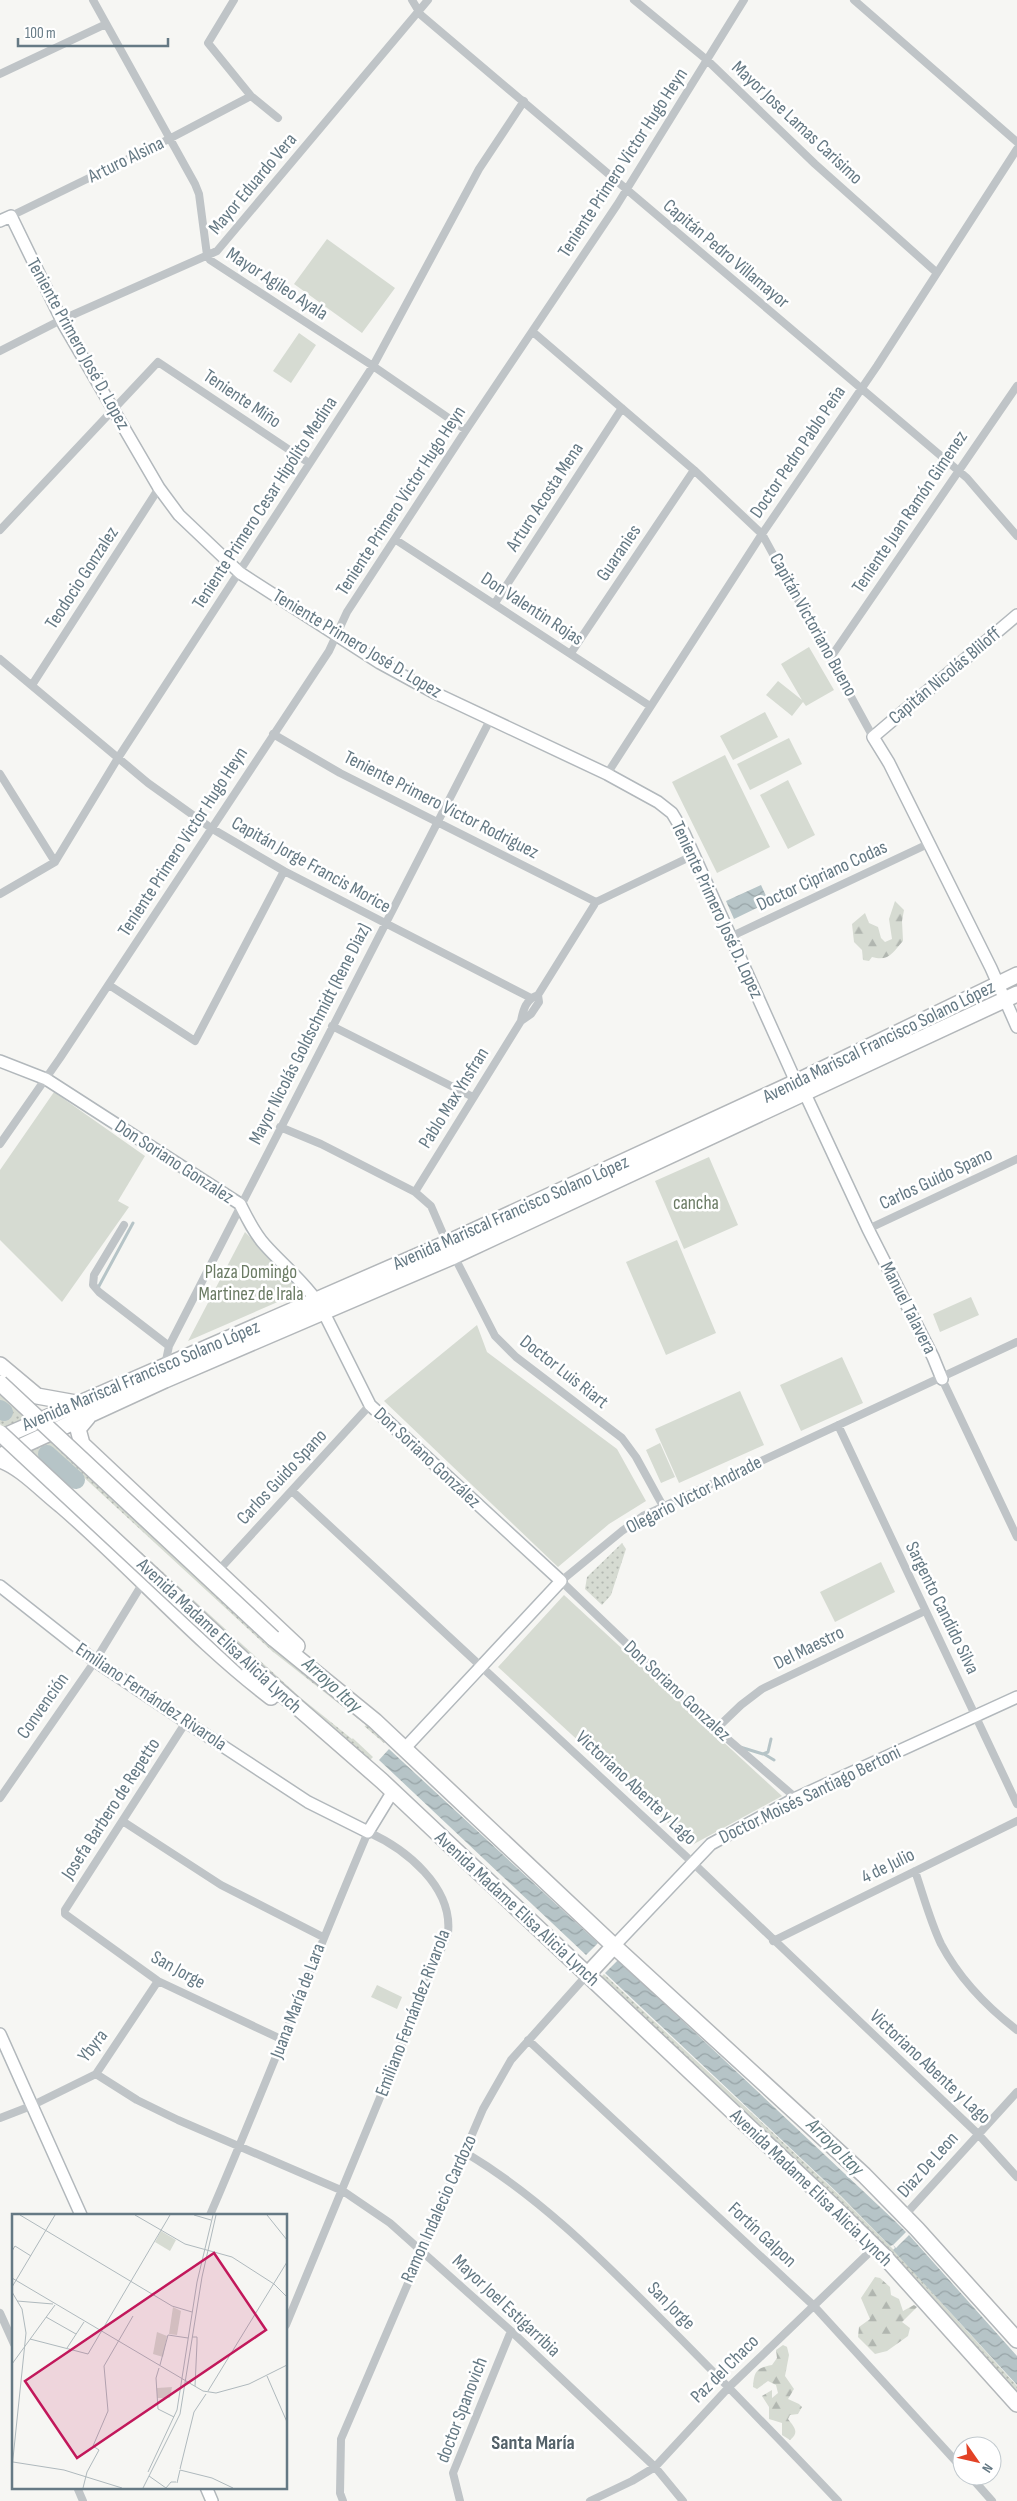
<svg xmlns="http://www.w3.org/2000/svg" width="1017" height="2501" font-family="'Sofia Sans Condensed',sans-serif">
  <style>
    .grass { fill: url(#grass-dots) }
    .forest { fill: url(#forest-firs) }
    .park { fill: #d6dbd2 }
    .water { fill: url(#water-waves) }
    .pier { fill: #f6f6f3 }
    .lines { fill: none; stroke-linecap: round; stroke-linejoin: round }
    .stream { stroke: #b6c4c7; stroke-width: 3 }
    .river { stroke: #b6c4c7; stroke-width: 18 }
    .secondary-casing { stroke: #b2b8bc; stroke-width: 14 }
    .highway-casing { stroke: #b3b7ba; stroke-width: 18 }
    .street { stroke: #bfc4c7; stroke-width: 8 }
    .secondary { stroke: #fff; stroke-width: 11 }
    .highway { stroke: #fff; stroke-width: 15 }
    .highway-bridge-casing { stroke: #b3b7ba; stroke-width: 18; stroke-linecap: butt }
    .highway-bridge { stroke: #fff; stroke-width: 15 }
    .labels { text-anchor: middle; dominant-baseline: central; stroke-width: 5; stroke-linejoin: round; paint-order: stroke }
    .street-label { font-size: 19px; fill: #657984; stroke: #fff }
    .park-label { font-size: 19px; fill: #6b7b64; stroke: #fff }
    .water-label { font-size: 20px; font-style: italic; fill: #617b80; stroke: #fff }
    .neighbourhood-label { font-size: 20px; font-weight: bold; fill: #536169; stroke: #fff }
    .inset-road { fill: none; stroke: #afb9bd; stroke-width: 1 }
    .view { fill: #c2185b; fill-opacity: 0.15; stroke: #c2185b; stroke-width: 2.5 }
    .inset-edge { fill: none; stroke: #657984; stroke-width: 2.5 }
  </style>
  <defs>
    <pattern id="grass-dots" width="8" height="8" patternUnits="userSpaceOnUse" patternTransform="scale(1.25)"><rect width="8" height="8" fill="#d6dbd2"/><path d="M2 2h.1M6 6h.1" fill="none" stroke="#b1b6b0" stroke-width="1.8" stroke-linecap="round"/></pattern>
    <pattern id="forest-firs" width="22" height="20" patternUnits="userSpaceOnUse" patternTransform="scale(1.25)"><rect width="22" height="20" fill="#d6dbd2"/><path d="M5 1l3.5 6h-7zM16 11l3.5 6h-7z" fill="#b1b6b0"/></pattern>
    <pattern id="water-waves" width="16" height="10" patternUnits="userSpaceOnUse" patternTransform="scale(1.25)"><rect width="16" height="10" fill="#b6c4c7"/><path d="M0 5q4-4 8 0t8 0" fill="none" stroke="#98a4a7"/></pattern>
  </defs>
  <rect width="100%" height="100%" fill="#f6f6f3"/>
  <path class="grass" d="M 0,1393 L 26,1418 L 4,1428 L 0,1424 Z
    M 49,1440 L 276,1651 L 387,1741 L 384,1743 L 357,1720 L 342,1728 L 373,1757 L 369,1761 L 284,1691 L 28,1449 Z
    M 622,1543 L 626,1549 L 611,1595 L 602,1605 L 585,1589 L 587,1577 Z
    M 604,1974 L 839,2195 L 891,2247 L 1017,2386 L 1017,2395 L 600,1978 Z"/>
  <path class="forest" d="M 895,901 L 904,910 L 902,921 L 903,941 C 893,952 889,962 872,957 L 869,961 L 863,960 L 862,950 L 854,942 L 852,924 L 865,913 L 869,923 L 878,927 L 881,938 L 885,942 L 892,939 L 889,919 Z
    M 875,2277 L 880,2278 L 890,2287 L 891,2295 L 899,2299 L 903,2311 L 914,2305 L 917,2307 L 902,2322 L 910,2328 L 908,2336 L 887,2351 L 875,2354 L 858,2337 L 859,2327 L 870,2319 L 861,2298 Z
    M 783,2345 L 787,2347 L 789,2355 L 785,2376 L 794,2389 L 788,2399 L 799,2404 L 802,2407 L 798,2414 L 790,2415 L 788,2419 C 794,2427 800,2432 790,2440 L 782,2435 L 782,2423 L 769,2419 L 769,2407 L 762,2396 L 772,2390 L 772,2398 L 778,2393 L 776,2385 L 768,2381 L 757,2389 L 753,2387 C 754,2370 757,2368 772,2365 L 777,2358 L 776,2350 Z"/>
  <path class="park" d="M 327,239 L 395,288 L 362,333 L 294,284 Z
    M 299,333 L 316,345 L 291,383 L 273,371 Z
    M 809,647 L 834,690 L 806,706 L 803,702 L 792,716 L 766,695 L 778,681 L 802,700 L 781,664 Z
    M 765,712 L 778,737 L 733,760 L 720,736 Z
    M 789,738 L 802,764 L 750,790 L 737,764 Z
    M 725,755 L 770,847 L 717,873 L 672,782 Z
    M 788,780 L 815,835 L 788,849 L 760,795 Z
    M 54,1092 L 145,1156 L 118,1201 L 129,1207 L 62,1302 L 0,1240 L 0,1170 Z
    M 709,1157 L 738,1225 L 684,1249 L 655,1181 Z
    M 245,1232 L 294,1281 L 296,1294 L 188,1341 Z
    M 677,1240 L 716,1333 L 666,1355 L 626,1262 Z
    M 971,1297 L 979,1315 L 940,1332 L 933,1314 Z
    M 477,1325 L 487,1352 L 617,1449 L 646,1501 L 609,1524 L 558,1567 L 384,1401 Z
    M 842,1357 L 863,1403 L 801,1431 L 780,1385 Z
    M 740,1391 L 764,1445 L 679,1483 L 655,1429 Z
    M 660,1443 L 675,1477 L 661,1483 L 646,1450 Z
    M 881,1562 L 895,1592 L 835,1622 L 820,1592 Z
    M 564,1595 L 782,1796 L 692,1845 L 498,1667 Z
    M 377,1985 L 402,1997 L 397,2009 L 371,1997 Z"/>
  <path class="water" d="M 761,885 L 769,902 L 734,919 L 726,901 Z
    M 389,1749 L 598,1943 L 586,1955 L 379,1760 Z
    M 618,1960 L 896,2222 L 906,2232 L 893,2245 L 896,2248 L 909,2235 L 1017,2356 L 1017,2385 L 893,2250 L 895,2248 L 893,2245 L 890,2246 L 841,2196 L 605,1973 Z"/>
  <path class="pier" d="M 64,1459 L 272,1651 L 366,1725 L 352,1739 L 301,1698 L 51,1470 L 51,1467 Z"/>
  <g class="lines">
    <path class="stream" d="M 99,1286 L 133,1223
      M 740,1747 L 763,1754 L 768,1752 L 771,1739
      M 764,1754 L 774,1760"/>
    <path class="river" d="M 0,1409 L 4,1412
      M 47,1454 L 76,1480"/>
    <defs>
      <path id="secondary" d="M 0,221 L 11,216 L 64,325 L 159,488 L 179,515 L 240,573 L 380,663 L 435,693 L 607,774 L 658,802 L 672,813 L 684,833 L 796,1082 L 800,1083 L 868,1229 L 933,1357 L 942,1379
        M 1017,615 L 873,737 L 889,763 L 991,968 L 1017,1027
        M 0,1061 L 46,1079 L 240,1204 C 247,1218 254,1233 265,1245 C 282,1264 301,1279 316,1300
        M 324,1313 L 370,1405 L 561,1581 L 405,1748
        M 0,1586 L 95,1661 L 186,1722 L 308,1802 L 368,1832 L 393,1791
        M 614,1946 L 711,1844 L 796,1798 L 1017,1697
        M 0,2034 L 81,2215
        M 206,2487 L 212,2501"/>
      <path id="highway" d="M 0,1365 L 37,1396 L 76,1403
        M 88,1417 L 78,1429 L 82,1444 L 297,1646
        M 0,1438 L 447,1243 L 796,1082 L 1017,975
        M 0,1456 L 165,1380 L 454,1256 L 1017,994
        M 0,1460 C 20,1466 44,1492 61,1505 C 133,1567 196,1640 271,1697
        M 273,1638 L 375,1721 L 614,1946 L 864,2175 L 917,2229 L 1017,2340
        M 248,1664 L 382,1781 L 835,2208 L 884,2256 L 1017,2404
        M 587,1975 L 614,1946"/>
    </defs>
    <use href="#secondary" class="secondary-casing"/>
    <use href="#highway" class="highway-casing"/>
    <path class="street" d="M 93,0 L 195,184 L 199,194 L 207,255 L 210,260 L 373,366 L 466,430
      M 234,0 L 208,43 L 251,96 L 278,118
      M 412,0 L 421,15 L 967,478 L 1017,536
      M 634,0 L 707,60 L 815,164 L 936,272
      M 854,0 L 1017,142
      M 0,74 L 106,24
      M 11,216 L 169,139 L 251,96
      M 533,332 L 694,470 L 762,534 L 873,737
      M 0,351 L 61,320 L 217,251 L 428,0
      M 0,530 L 158,362 L 309,463
      M 396,540 L 650,706
      M 495,603 L 622,408
      M 571,653 L 694,470
      M 831,657 L 1017,386
      M 0,659 L 148,783 L 211,828 L 284,871 L 531,998
      M 32,685 L 159,488
      M 273,734 L 340,773 L 596,902
      M 0,774 L 55,862
      M 607,774 L 762,534 L 877,366 L 1017,149
      M 0,894 L 55,862 L 118,758 L 373,366 L 479,169 L 524,101
      M 730,937 L 928,844
      M 109,985 L 195,1041 L 284,871
      M 538,995 L 596,902 L 694,855
      M 521,1021 L 531,1014 L 539,1002 L 538,995
      M 332,1026 L 473,1097
      M 280,1127 L 321,1144 L 415,1192 L 431,1206 L 447,1243
      M 0,1144 L 60,1058 L 329,651 L 347,612 L 466,430 L 617,205 L 744,0
      M 415,1192 L 521,1021 C 523,1010 526,999 538,995
      M 124,1225 L 94,1275 L 93,1285 L 99,1292 L 169,1346
      M 868,1229 L 1017,1159
      M 454,1256 L 495,1336 L 516,1357 L 622,1438 L 636,1457 L 664,1508
      M 165,1365 L 169,1346 L 490,720
      M 942,1379 L 1017,1537
      M 838,1425 L 1017,1804
      M 292,1491 L 692,1862 L 978,2134 L 1017,2177
      M 218,1571 L 370,1405
      M 186,1722 L 65,1910 L 65,1914 L 158,1981 L 283,2040
      M 716,1729 L 741,1705 L 762,1689 L 925,1611
      M 0,1798 L 95,1661 L 144,1581
      M 796,1798 L 716,1729 L 561,1581 L 622,1531 L 643,1516 L 1017,1342
      M 124,1822 L 221,1885 L 323,1937
      M 915,1871 C 923,1894 930,1921 941,1944 C 959,1978 987,2007 1017,2030
      M 773,1941 L 1017,1821
      M 528,2040 L 813,2305 L 962,2468
      M 96,2074 L 137,2100 L 178,2120 L 343,2191 L 390,2223 L 511,2331 L 655,2467 L 683,2501
      M 0,2118 L 31,2106 L 96,2074 L 158,1981
      M 466,2153 C 538,2196 597,2255 656,2314 C 717,2375 778,2438 838,2501
      M 210,2215 C 265,2088 314,1959 368,1832 C 406,1849 453,1887 448,1933 L 286,2325
      M 904,2216 L 1017,2092
      M 0,2313 L 14,2344
      M 970,2476 L 992,2501
      M 77,2487 L 83,2501
      M 343,2501 L 340,2493 L 341,2439 L 483,2109 L 511,2060 L 587,1975
      M 460,2501 L 453,2473 L 511,2331
      M 590,2501 L 632,2481 L 655,2467 L 729,2387 L 875,2247"/>
    <use href="#secondary" class="secondary"/>
    <use href="#highway" class="highway"/>
    <defs>
      <path id="highway-bridge" d="M 0,1383 L 273,1638
        M 0,1433 L 248,1664"/>
    </defs>
    <use href="#highway-bridge" class="highway-bridge-casing"/>
    <use href="#highway-bridge" class="highway-bridge"/>
  </g>
  <g class="labels">
    <g class="street-label">
      <text transform="translate(797 123) rotate(43)">Mayor Jose Lamas Carisimo</text>
      <text transform="translate(126 160) rotate(-26)">Arturo Alsina</text>
      <text transform="translate(623 163) rotate(-57)">Teniente Primero Victor Hugo Heyn</text>
      <text transform="translate(253 184) rotate(-50)">Mayor Eduardo Vera</text>
      <text transform="translate(726 254) rotate(40)">Capitán Pedro Villamayor</text>
      <text transform="translate(277 284) rotate(33)">Mayor Agileo Ayala</text>
      <text transform="translate(78 344) rotate(61)">Teniente Primero José D. Lopez</text>
      <text transform="translate(242 399) rotate(34)">Teniente Miño</text>
      <text transform="translate(798 452) rotate(-56)">Doctor Pedro Pablo Peña</text>
      <text transform="translate(545 497) rotate(-57)">Arturo Acosta Mena</text>
      <text transform="translate(401 501) rotate(-57)">Teniente Primero Victor Hugo Heyn</text>
      <text transform="translate(265 503) rotate(-57)">Teniente Primero Cesar Hipólito Medina</text>
      <text transform="translate(910 512) rotate(-56)">Teniente Juan Ramón Gimenez</text>
      <text transform="translate(619 553) rotate(-56)">Guaranies</text>
      <text transform="translate(82 578) rotate(-57)">Teodocio Gonzalez</text>
      <text transform="translate(532 609) rotate(33)">Don Valentin Rojas</text>
      <text transform="translate(813 625) rotate(61)">Capitán Victoriano Bueno</text>
      <text transform="translate(357 644) rotate(31)">Teniente Primero José D. Lopez</text>
      <text transform="translate(945 676) rotate(-40)">Capitán Nicolás Bliloff</text>
      <text transform="translate(441 805) rotate(27)">Teniente Primero Victor Rodriguez</text>
      <text transform="translate(183 842) rotate(-57)">Teniente Primero Victor Hugo Heyn</text>
      <text transform="translate(311 865) rotate(29)">Capitán Jorge Francis Morice</text>
      <text transform="translate(822 876) rotate(-25)">Doctor Cipriano Codas</text>
      <text transform="translate(717 910) rotate(65)">Teniente Primero José D. Lopez</text>
      <text transform="translate(310 1034) rotate(-63)">Mayor Nicolás Goldschmidt (Rene Diaz)</text>
      <text transform="translate(879 1042) rotate(-26)">Avenida Mariscal Francisco Solano López</text>
      <text transform="translate(454 1098) rotate(-58)">Pablo Max Ynsfran</text>
      <text transform="translate(174 1162) rotate(33)">Don Soriano Gonzalez</text>
      <text transform="translate(936 1179) rotate(-25)">Carlos Guido Spano</text>
      <text transform="translate(511 1213) rotate(-24)">Avenida Mariscal Francisco Solano López</text>
      <text transform="translate(908 1308) rotate(63)">Manuel Talavera</text>
      <text transform="translate(564 1372) rotate(38)">Doctor Luis Riart</text>
      <text transform="translate(141 1376) rotate(-23)">Avenida Mariscal Francisco Solano López</text>
      <text transform="translate(427 1458) rotate(43)">Don Soriano González</text>
      <text transform="translate(282 1477) rotate(-47)">Carlos Guido Spano</text>
      <text transform="translate(694 1495) rotate(-27)">Olegario Victor Andrade</text>
      <text transform="translate(942 1608) rotate(64)">Sargento Candido Silva</text>
      <text transform="translate(219 1636) rotate(43)">Avenida Madame Elisa Alicia Lynch</text>
      <text transform="translate(809 1648) rotate(-26)">Del Maestro</text>
      <text transform="translate(677 1691) rotate(43)">Don Soriano Gonzalez</text>
      <text transform="translate(151 1697) rotate(34)">Emiliano Fernández Rivarola</text>
      <text transform="translate(43 1706) rotate(-55)">Convención</text>
      <text transform="translate(636 1788) rotate(43)">Victoriano Abente y Lago</text>
      <text transform="translate(810 1795) rotate(-26)">Doctor Moisés Santiago Bertoni</text>
      <text transform="translate(111 1809) rotate(-57)">Josefa Barbero de Repetto</text>
      <text transform="translate(888 1866) rotate(-26)">4 de Julio</text>
      <text transform="translate(517 1909) rotate(43)">Avenida Madame Elisa Alicia Lynch</text>
      <text transform="translate(178 1970) rotate(29)">San Jorge</text>
      <text transform="translate(298 2001) rotate(-69)">Juana María de Lara</text>
      <text transform="translate(413 2013) rotate(-69)">Emiliano Fernández Rivarola</text>
      <text transform="translate(93 2046) rotate(-52)">Ybyra</text>
      <text transform="translate(930 2067) rotate(43)">Victoriano Abente y Lago</text>
      <text transform="translate(928 2165) rotate(-48)">Diaz De Leon</text>
      <text transform="translate(811 2188) rotate(44)">Avenida Madame Elisa Alicia Lynch</text>
      <text transform="translate(439 2209) rotate(-66)">Ramon Indalecio Cardozo</text>
      <text transform="translate(762 2235) rotate(43)">Fortín Galpon</text>
      <text transform="translate(506 2306) rotate(43)">Mayor Joel Estigarribia</text>
      <text transform="translate(671 2306) rotate(45)">San Jorge</text>
      <text transform="translate(725 2369) rotate(-45)">Paz del Chaco</text>
      <text transform="translate(462 2410) rotate(-69)">doctor Spanovich</text>
    </g>
    <g class="park-label">
      <text x="696" y="1203">cancha</text>
      <text x="251" y="1272">Plaza Domingo<tspan x="251" dy="22">Martinez de Irala</tspan></text>
    </g>
    <g class="water-label">
      <text transform="translate(332 1685) rotate(42)">Arroyo Itay</text>
      <text transform="translate(835 2147) rotate(45)">Arroyo Itay</text>
    </g>
    <g class="neighbourhood-label">
      <text x="533" y="2443">Santa María</text>
    </g>
  </g>
  <g transform="translate(12 2214)">
    <rect width="275" height="275" fill="#f6f6f3"/>
    <path d="M 149,17 L 164,26 L 158,37 L 143,28 ZM 161,93 L 169,97 L 165,121 L 157,120 ZM 145,118 L 155,122 L 151,143 L 141,140 ZM 160,173 L 158,184 L 145,184 L 145,174 Z" fill="#d6dbd2"/>
    <path class="inset-road" d="M 8,1 L 160,92 L 180,98M 123,1 L 173,30 L 220,43 L 262,70 L 275,83M 182,1 L 199,6M 255,1 L 275,26M 0,37 L 3,32 L 19,42M 0,64 L 191,177 L 204,179 L 237,170 L 275,151M 0,73 L 43,1M 0,78 L 10,95 L 14,119 L 0,254M 5,87 L 41,90M 34,103 L 64,120M 180,123 L 185,123 L 185,129 L 183,172M 18,125 L 76,140 L 158,1M 55,134 L 72,108M 0,150 L 43,91M 148,151 L 156,121 L 176,124M 147,154 L 144,164 L 146,195 L 162,203M 255,162 L 275,208M 196,177 L 275,48M 1,248 L 52,256 L 110,274M 168,255 L 182,198 L 194,180M 136,258 L 165,196 L 185,68 L 201,1M 137,262 L 154,274 L 159,268 L 164,268M 165,269 L 168,256 L 200,264 L 221,274M 71,274 L 75,258 L 87,236 L 81,232 L 96,197 L 92,152 L 121,102M 131,274 L 168,200 L 190,63 L 204,1"/>
    <path class="view" d="M 202,39 L 254,116 L 65,244 L 13,167 Z"/>
    <rect width="275" height="275" class="inset-edge"/>
  </g>
  <g transform="translate(977 2461) rotate(124)"><circle r="24" fill="#ffffff" stroke="#c1c9ce"/>
  <path d="M0-4L9 19L0 12L-9 19Z" fill="#e34226"/>
  <text y="-8" font-size="14" font-weight="bold" text-anchor="middle" fill="#657984">N</text>
  </g>
  <path d="M18 38v8h150v-8" fill="none" stroke="#657984" stroke-width="2.5"/>
  <text x="25" y="38" font-size="15" fill="#657984" stroke="#ffffff" stroke-width="4" paint-order="stroke">100 m</text>
</svg>
